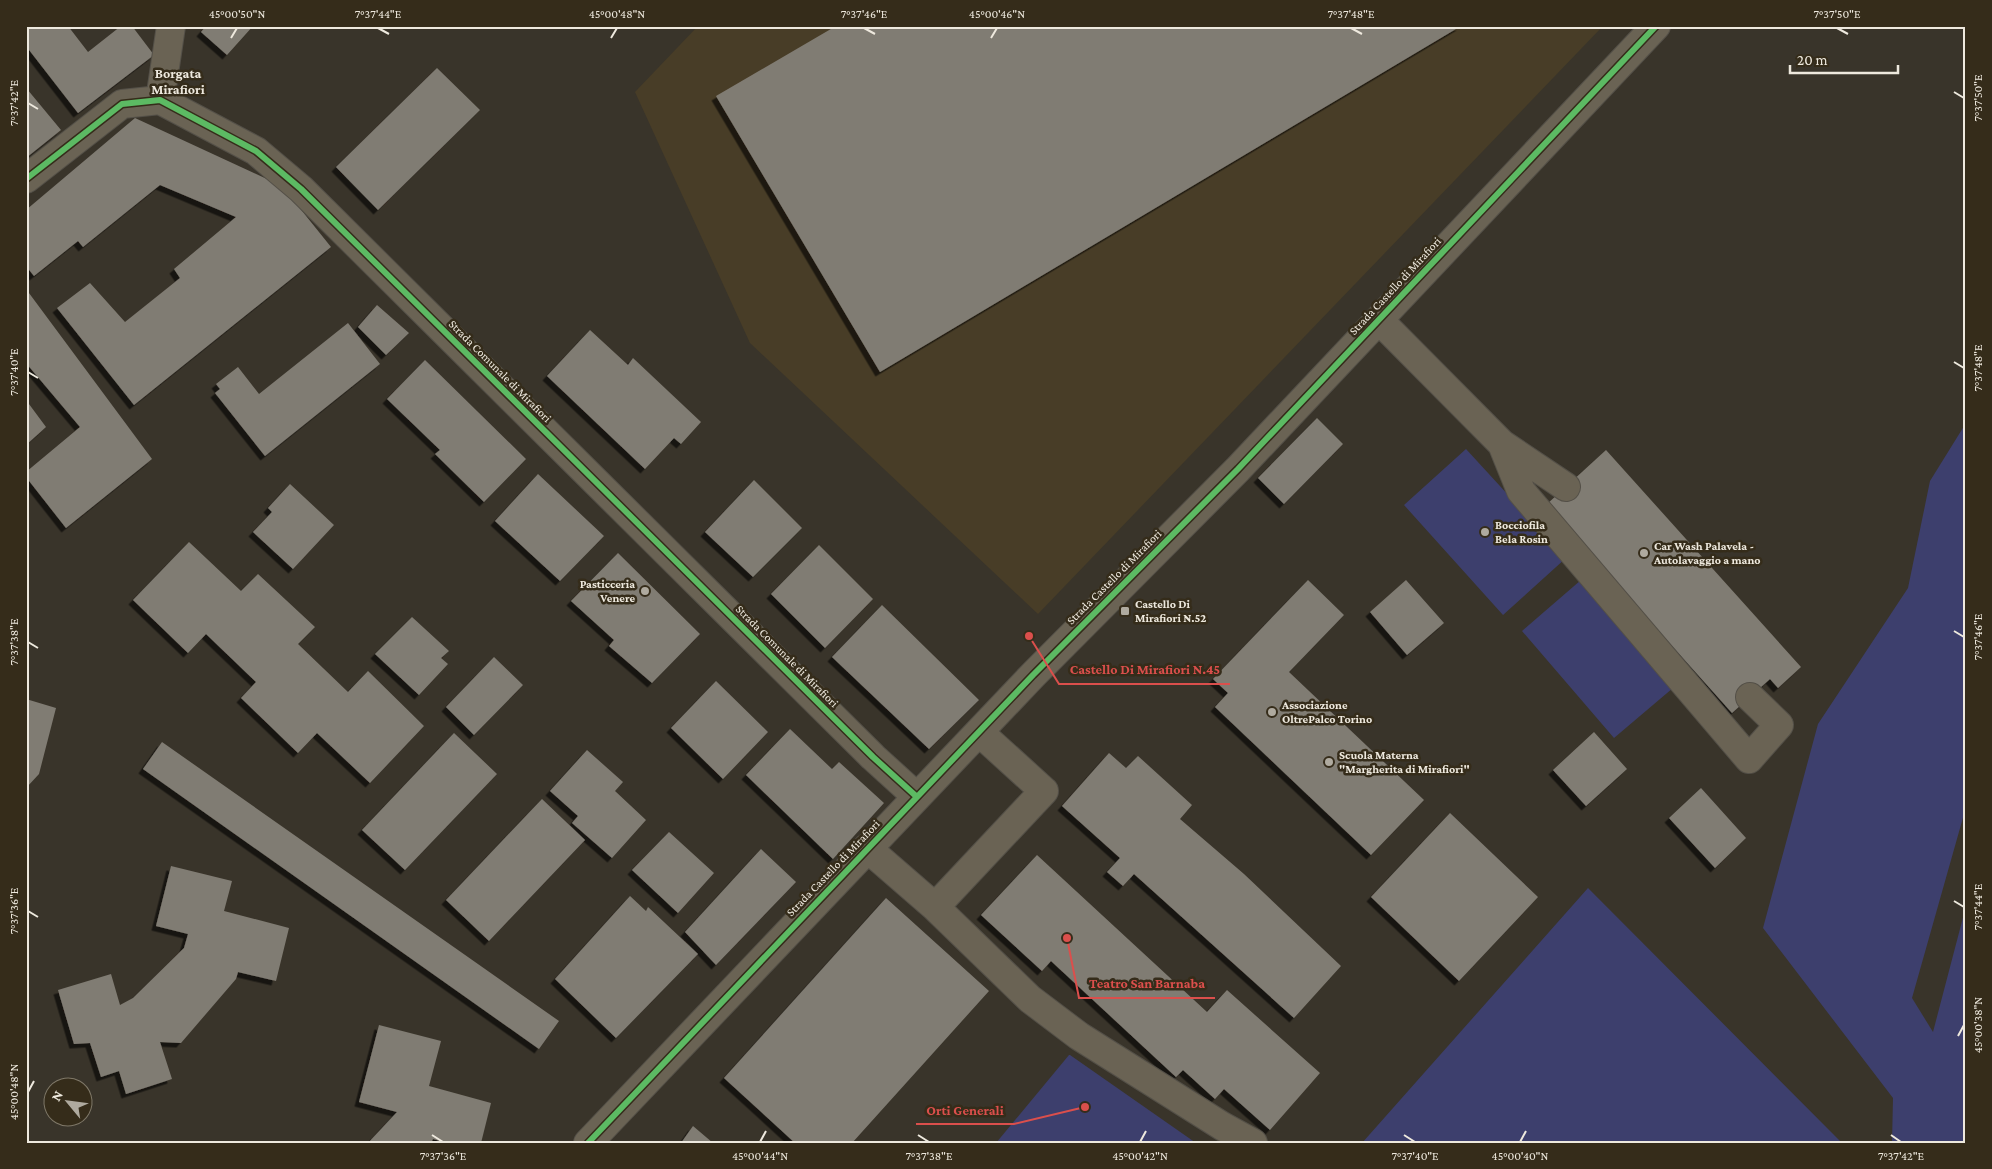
<svg xmlns="http://www.w3.org/2000/svg" width="1992" height="1169" font-family="'Crimson Pro',serif">
  <style>
    .built { fill: #483d27 }
    .green { fill: #3d3f6d }
    .building { fill: #807c73; filter: url(#shadow) }
    .lines { fill: none; stroke-linecap: round; stroke-linejoin: round }
    .minor-casing { stroke: #545048; stroke-width: 30 }
    .minor { stroke: #6a6354; stroke-width: 28 }
    .cycleway-casing { stroke: #352c1a; stroke-width: 9 }
    .cycleway { stroke: #5cba63; stroke-width: 6 }
    .ticks { fill: none; stroke: #eee9de; stroke-width: 2 }
    .poi-dot { fill: #afaa9f; stroke: #352c1a; stroke-width: 2 }
    .labels { text-anchor: middle; dominant-baseline: central; stroke-width: 5; stroke-linejoin: round; paint-order: stroke }
    .street-label { font-size: 12px; fill: #eee9de; stroke: #352c1a }
    .poi-label { font-size: 12px; font-weight: bold; fill: #eee9de; stroke: #352c1a; text-anchor: start }
    .neighbourhood-label { font-size: 14px; font-weight: bold; fill: #eee9de; stroke: #352c1a }
    .leader { fill: none; stroke: #db4f4c; stroke-width: 2 }
    .callout-dot { fill: #db4f4c; stroke: #352c1a; stroke-width: 2 }
    .callout-label { font-size: 14px; text-anchor: middle; font-weight: bold; fill: #db4f4c; stroke: #352c1a; stroke-width: 5; stroke-linejoin: round; paint-order: stroke }
    .neatline { fill: none; stroke: #eee9de; stroke-width: 2 }
    .ticks-label { font-size: 12px; text-anchor: middle; fill: #eee9de }
  </style>
  <defs>
    <filter id="shadow"><feDropShadow dx="-4.5" dy="4.5" stdDeviation="0" flood-color="#0009"/></filter>
  </defs>
  <rect width="100%" height="100%" fill="#39342a"/>
  <path class="built" d="M 698,26 L 1603,26 L 1038,614 L 750,343 L 635,92 Z"/>
  <path class="green" d="M 1966,423 L 1966,807 L 1912,998 L 1933,1032 L 1966,906 L 1966,1143 L 1892,1143 L 1893,1098 L 1763,928 L 1818,724 L 1908,588 L 1930,481 Z
    M 1466,449 L 1566,558 L 1503,615 L 1404,505 Z
    M 1581,580 L 1673,688 L 1614,738 L 1522,631 Z
    M 1588,888 L 1842,1143 L 1362,1143 Z
    M 1069,1055 L 1070,1055 L 1196,1143 L 996,1143 Z"/>
  <path class="building" d="M 26,26 L 68,26 L 88,52 L 121,26 L 132,26 L 154,55 L 78,113 L 26,46 Z
    M 206,26 L 253,26 L 227,55 L 201,32 Z
    M 836,26 L 1461,26 L 880,372 L 716,96 Z
    M 437,68 L 480,110 L 378,210 L 336,167 Z
    M 27,89 L 61,130 L 26,158 L 26,90 Z
    M 135,118 L 282,186 L 331,247 L 134,405 L 57,308 L 90,283 L 125,322 L 180,278 L 174,269 L 236,217 L 160,185 L 83,247 L 78,241 L 34,276 L 26,266 L 26,210 Z
    M 26,289 L 152,459 L 66,528 L 26,477 L 26,472 L 80,427 L 26,363 Z
    M 377,305 L 409,333 L 386,355 L 358,327 Z
    M 348,323 L 380,364 L 265,456 L 215,393 L 220,389 L 216,384 L 238,367 L 259,394 Z
    M 590,330 L 628,365 L 633,358 L 701,422 L 681,444 L 674,438 L 645,469 L 547,376 Z
    M 425,360 L 526,459 L 484,502 L 435,454 L 440,450 L 387,399 Z
    M 26,400 L 46,427 L 26,445 Z
    M 1317,418 L 1343,444 L 1284,504 L 1258,478 Z
    M 1606,450 L 1801,667 L 1778,688 L 1770,679 L 1732,713 L 1546,505 Z
    M 538,474 L 604,536 L 560,581 L 495,521 Z
    M 754,480 L 802,528 L 753,577 L 705,532 Z
    M 290,484 L 334,525 L 293,569 L 253,532 L 272,512 L 268,508 Z
    M 189,542 L 241,591 L 258,574 L 315,627 L 298,644 L 348,692 L 368,671 L 424,726 L 370,783 L 317,733 L 298,753 L 241,698 L 256,682 L 206,634 L 188,653 L 133,600 Z
    M 819,545 L 873,599 L 825,648 L 771,594 Z
    M 618,553 L 700,634 L 652,683 L 609,646 L 614,640 L 571,601 Z
    M 1308,580 L 1344,615 L 1289,672 L 1424,800 L 1371,855 L 1215,707 L 1228,693 L 1213,679 Z
    M 1406,580 L 1444,623 L 1407,655 L 1370,612 Z
    M 882,605 L 979,700 L 929,749 L 832,657 Z
    M 412,617 L 449,651 L 441,658 L 448,664 L 419,695 L 375,654 Z
    M 494,657 L 523,685 L 474,735 L 446,707 Z
    M 716,681 L 768,732 L 723,779 L 671,728 Z
    M 26,699 L 56,708 L 39,774 L 26,788 Z
    M 790,729 L 832,769 L 839,762 L 884,803 L 833,859 L 746,775 Z
    M 1594,732 L 1627,769 L 1586,806 L 1553,770 Z
    M 454,733 L 497,774 L 405,870 L 362,830 Z
    M 162,742 L 559,1021 L 539,1049 L 143,769 Z
    M 587,750 L 623,782 L 615,791 L 646,820 L 612,858 L 572,823 L 578,816 L 550,791 Z
    M 1109,753 L 1126,768 L 1138,756 L 1192,805 L 1180,819 L 1244,874 L 1341,966 L 1294,1018 L 1134,874 L 1123,886 L 1107,872 L 1120,858 L 1062,806 Z
    M 1701,788 L 1746,838 L 1715,868 L 1669,818 Z
    M 542,799 L 585,840 L 489,941 L 446,900 Z
    M 1450,813 L 1538,897 L 1459,981 L 1371,897 Z
    M 669,832 L 714,873 L 678,913 L 632,870 Z
    M 761,849 L 796,882 L 716,965 L 685,932 Z
    M 1037,855 L 1207,1012 L 1227,990 L 1320,1073 L 1270,1130 L 1224,1089 L 1215,1099 L 1183,1070 L 1176,1077 L 1051,961 L 1042,971 L 981,915 Z
    M 171,866 L 232,881 L 224,911 L 289,928 L 276,981 L 238,972 L 236,979 L 181,1043 L 160,1042 L 172,1079 L 126,1094 L 119,1071 L 101,1077 L 90,1043 L 74,1044 L 58,990 L 111,974 L 120,1005 L 133,998 L 184,948 L 188,934 L 156,926 Z
    M 630,896 L 646,911 L 648,907 L 698,954 L 616,1038 L 555,979 Z
    M 886,898 L 989,991 L 852,1143 L 795,1143 L 724,1078 Z
    M 379,1025 L 441,1041 L 429,1086 L 491,1103 L 481,1143 L 447,1143 L 433,1139 L 431,1143 L 368,1143 L 397,1112 L 359,1102 Z
    M 693,1126 L 713,1143 L 681,1143 Z"/>
  <g class="lines">
    <defs>
      <path id="minor" d="M 160,100 L 171,26
        M 26,179 L 122,104 L 160,100 L 256,151 L 301,189 L 873,757 L 917,797
        M 1379,320 L 1502,444 L 1566,487
        M 1502,444 L 1521,491 L 1749,759 L 1779,725 L 1750,697
        M 867,848 L 935,907 L 1044,791 L 979,732
        M 935,907 L 1030,999 L 1079,1036 L 1222,1126 L 1253,1143
        M 588,1143 L 1033,675 L 1238,469 L 1656,26"/>
    </defs>
    <use href="#minor" class="minor-casing"/>
    <use href="#minor" class="minor"/>
    <defs>
      <path id="cycleway" d="M 26,179 L 122,104 L 160,100 L 256,151 L 301,189 L 873,757 L 917,797
        M 588,1143 L 1033,675 L 1238,469 L 1656,26"/>
    </defs>
    <use href="#cycleway" class="cycleway-casing"/>
    <use href="#cycleway" class="cycleway"/>
  </g>
  <path class="ticks" d="M 378,28 L 389,34M 864,28 L 875,34M 1351,28 L 1362,34M 1837,28 L 1848,34M 231,38 L 237,28M 611,38 L 617,28M 991,38 L 997,28M 1954,92 L 1964,98M 28,103 L 38,109M 1954,362 L 1964,368M 28,372 L 38,378M 1954,631 L 1964,637M 28,642 L 38,648M 1954,901 L 1964,907M 28,911 L 38,917M 1958,1036 L 1964,1025M 28,1092 L 34,1081M 432,1135 L 443,1142M 918,1135 L 929,1142M 1404,1135 L 1415,1142M 1891,1135 L 1901,1142M 760,1142 L 766,1131M 1140,1142 L 1146,1131M 1520,1142 L 1526,1131"/>
  <g class="poi-dot">
    <circle cx="1485" cy="532" r="5"/>
    <circle cx="1644" cy="553" r="5"/>
    <circle cx="645" cy="591" r="5"/>
    <rect x="1120" y="606" width="10" height="10" rx="2.5"/>
    <circle cx="1272" cy="712" r="5"/>
    <circle cx="1329" cy="762" r="5"/>
  </g>
  <g class="labels">
    <g class="street-label">
      <text transform="translate(1395 286) rotate(-47)">Strada Castello di Mirafiori</text>
      <text transform="translate(500 371) rotate(45)">Strada Comunale di Mirafiori</text>
      <text transform="translate(1114 577) rotate(-45)">Strada Castello di Mirafiori</text>
      <text transform="translate(787 656) rotate(45)">Strada Comunale di Mirafiori</text>
      <text transform="translate(833 868) rotate(-46)">Strada Castello di Mirafiori</text>
    </g>
    <g class="poi-label">
      <text x="1495" y="525">Bocciofila<tspan x="1495" dy="14">Bela Rosin</tspan></text>
      <text x="1654" y="546">Car Wash Palavela -<tspan x="1654" dy="14">Autolavaggio a mano</tspan></text>
      <text x="635" y="584" text-anchor="end">Pasticceria<tspan x="635" dy="14">Venere</tspan></text>
      <text x="1135" y="604">Castello Di<tspan x="1135" dy="14">Mirafiori N.52</tspan></text>
      <text x="1282" y="705">Associazione<tspan x="1282" dy="14">OltrePalco Torino</tspan></text>
      <text x="1339" y="755">Scuola Materna<tspan x="1339" dy="14">"Margherita di Mirafiori"</tspan></text>
    </g>
    <g class="neighbourhood-label">
      <text x="178" y="73">Borgata<tspan x="178" dy="16">Mirafiori</tspan></text>
    </g>
  </g>
  <path class="leader" d="M1029 636L1059 684H1230M1067 938L1079 998H1215M1085 1107L1014 1124H916"/>
  <g class="callout-dot">
    <circle cx="1029" cy="636" r="5"/>
    <circle cx="1067" cy="938" r="5"/>
    <circle cx="1085" cy="1107" r="5"/>
  </g>
  <g class="callout-label">
    <text x="1145" y="674">Castello Di Mirafiori N.45</text>
    <text x="1147" y="988">Teatro San Barnaba</text>
    <text x="965" y="1115">Orti Generali</text>
  </g>
  <rect width="1992" height="1169" fill="none" stroke="#352c1a" stroke-width="55"/>
  <g transform="translate(68 1102) rotate(299)"><circle r="24" fill="#352c1a" stroke="#7f7868"/>
  <path d="M0-4L9 19L0 12L-9 19Z" fill="#afaa9f"/>
  <text y="-8" font-size="14" font-weight="bold" text-anchor="middle" fill="#eee9de">N</text>
  </g>
  <path d="M1790 65v8h108v-8" fill="none" stroke="#eee9de" stroke-width="2.5"/>
  <text x="1797" y="65" font-size="15" fill="#eee9de" stroke="#352c1a" stroke-width="4" paint-order="stroke">20 m</text>
  <rect x="28" y="28" width="1936" height="1114" class="neatline"/>
  <g class="ticks-label">
    <text x="237" y="18">45°00'50"N</text>
    <text x="378" y="18">7°37'44"E</text>
    <text x="617" y="18">45°00'48"N</text>
    <text x="864" y="18">7°37'46"E</text>
    <text x="997" y="18">45°00'46"N</text>
    <text x="1351" y="18">7°37'48"E</text>
    <text x="1837" y="18">7°37'50"E</text>
    <text transform="translate(1978 98) rotate(-90)" y="4">7°37'50"E</text>
    <text transform="translate(14 103) rotate(-90)" y="4">7°37'42"E</text>
    <text transform="translate(1978 368) rotate(-90)" y="4">7°37'48"E</text>
    <text transform="translate(14 372) rotate(-90)" y="4">7°37'40"E</text>
    <text transform="translate(1978 637) rotate(-90)" y="4">7°37'46"E</text>
    <text transform="translate(14 642) rotate(-90)" y="4">7°37'38"E</text>
    <text transform="translate(1978 907) rotate(-90)" y="4">7°37'44"E</text>
    <text transform="translate(14 911) rotate(-90)" y="4">7°37'36"E</text>
    <text transform="translate(1978 1025) rotate(-90)" y="4">45°00'38"N</text>
    <text transform="translate(14 1092) rotate(-90)" y="4">45°00'48"N</text>
    <text x="443" y="1160">7°37'36"E</text>
    <text x="760" y="1160">45°00'44"N</text>
    <text x="929" y="1160">7°37'38"E</text>
    <text x="1140" y="1160">45°00'42"N</text>
    <text x="1415" y="1160">7°37'40"E</text>
    <text x="1520" y="1160">45°00'40"N</text>
    <text x="1901" y="1160">7°37'42"E</text>
  </g>
</svg>
